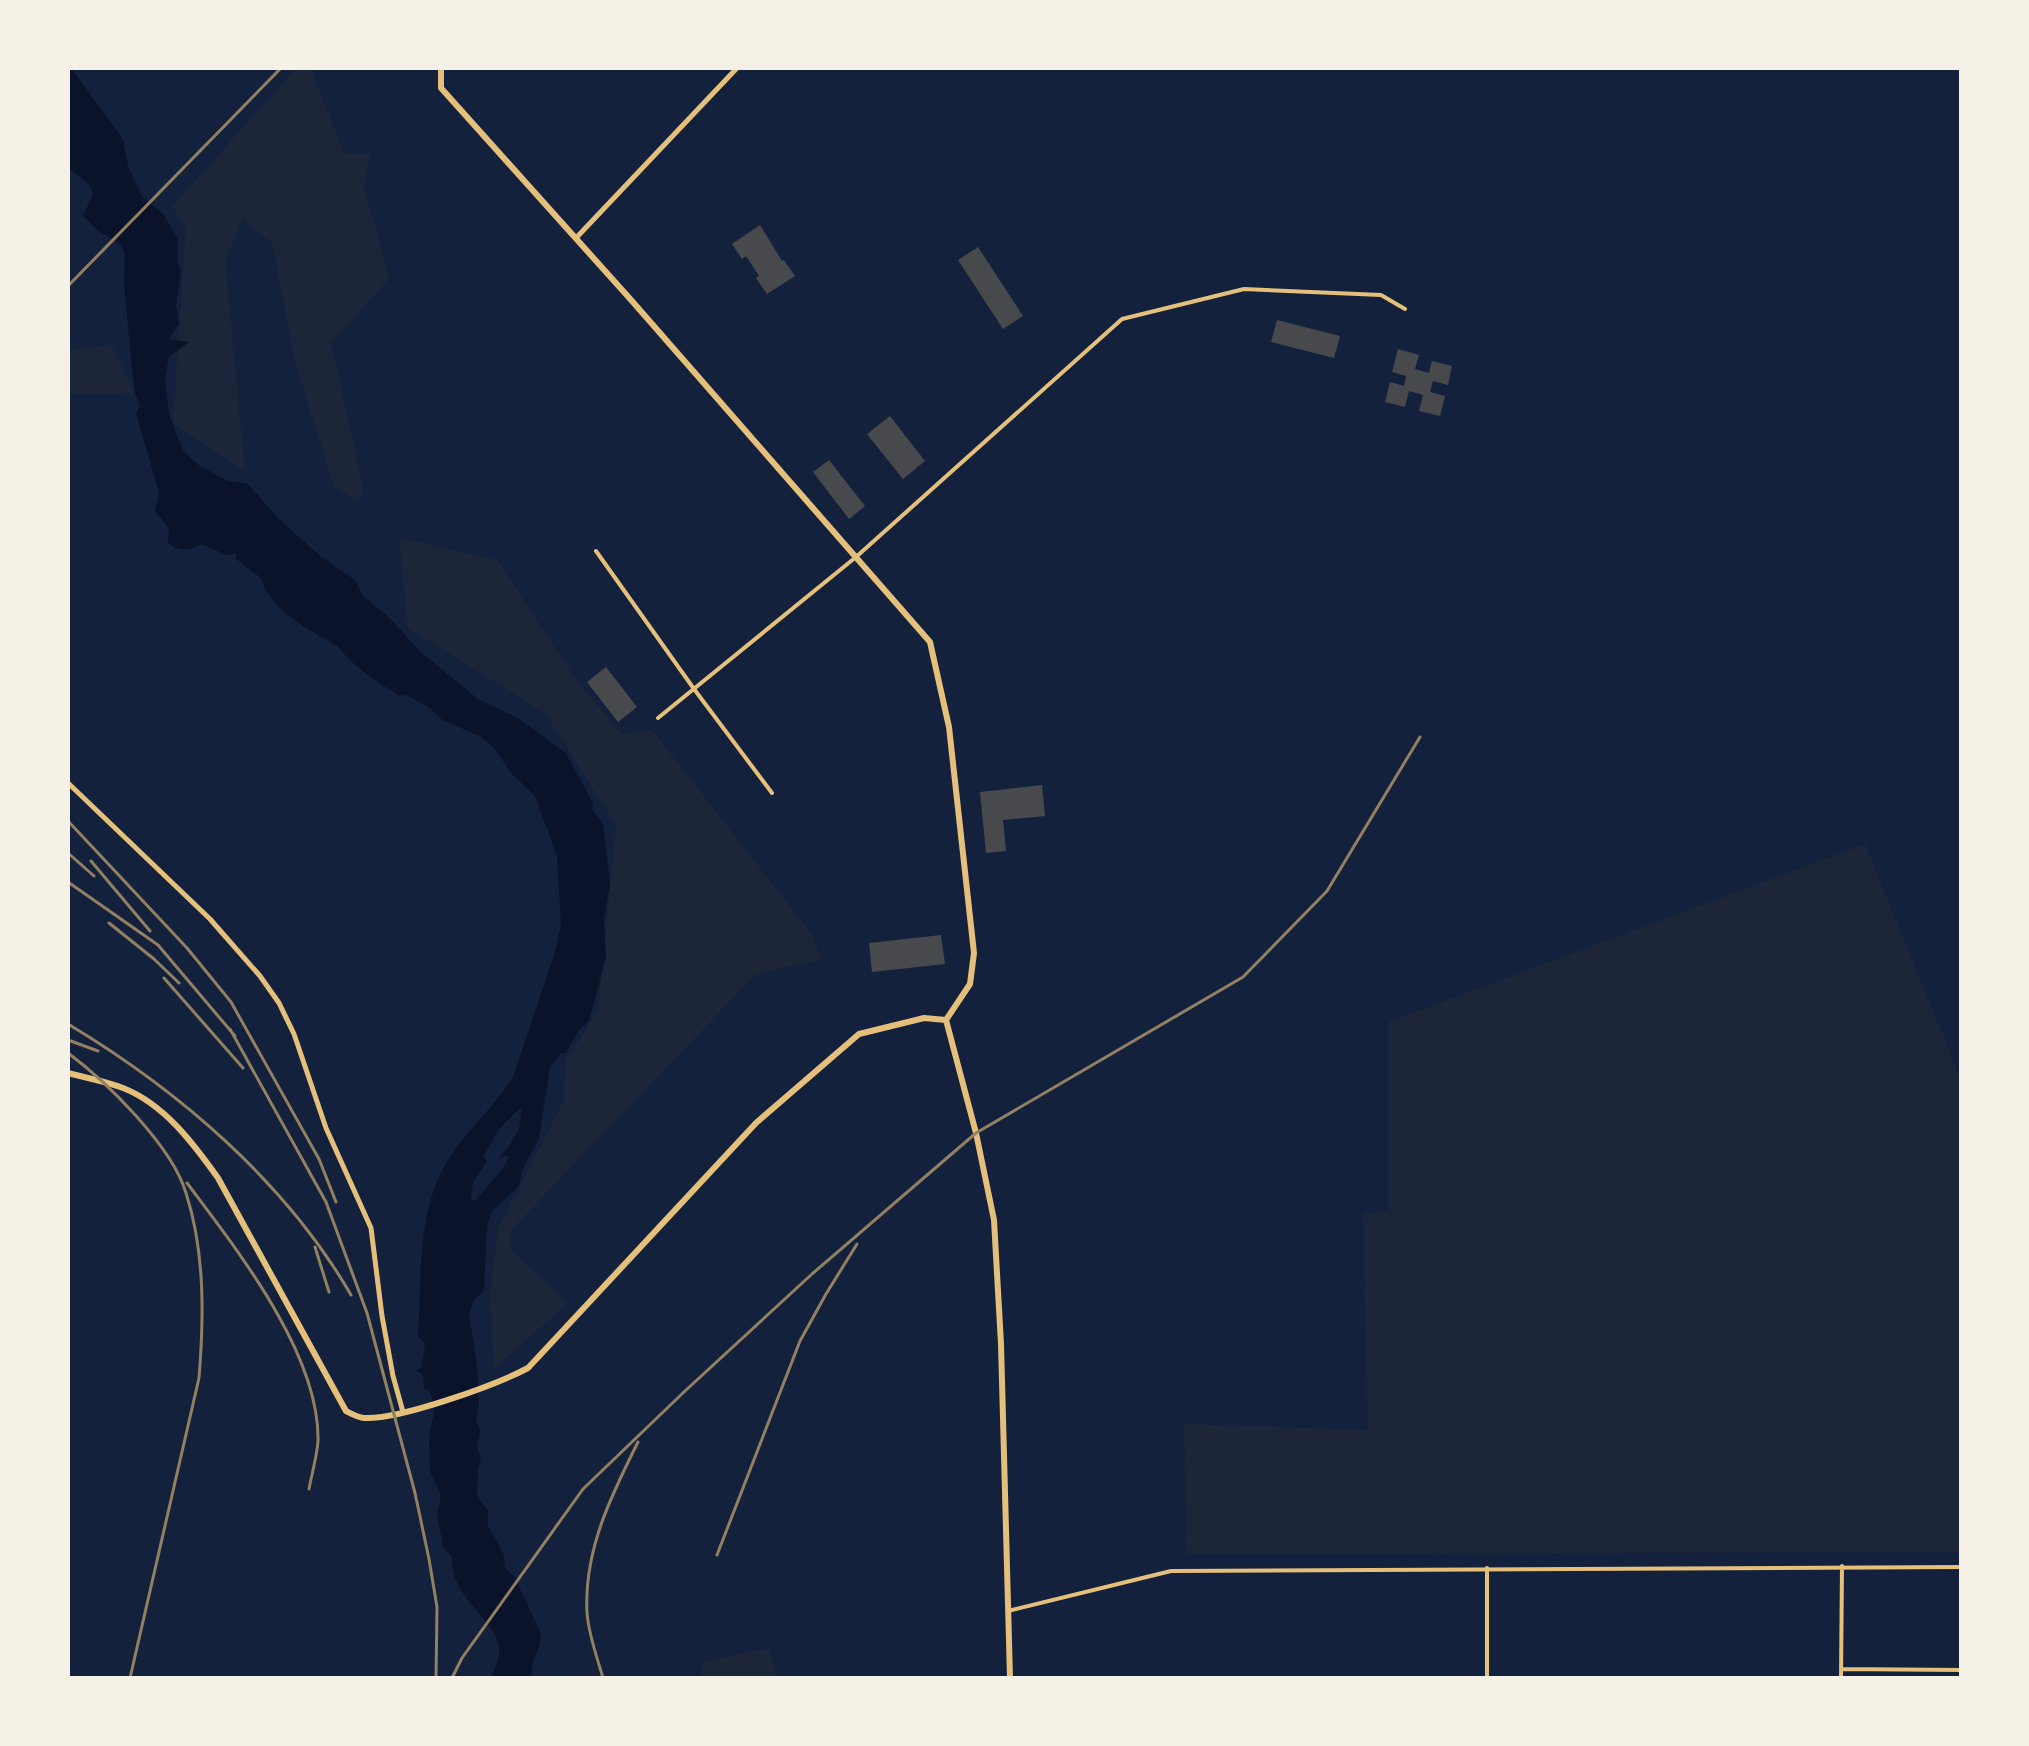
<svg xmlns="http://www.w3.org/2000/svg" width="2029" height="1746" font-family="'Crimson Pro',serif">
  <style>
    .green { fill: #1d2539 }
    .water { fill: #0b132b; fill-rule: evenodd }
    .building { fill: #48494c }
    .lines { fill: none; stroke-linecap: round; stroke-linejoin: round }
    .minor { stroke: #e5c07b; stroke-width: 4 }
    .tertiary { stroke: #e5c07b; stroke-width: 5 }
    .secondary { stroke: #e5c07b; stroke-width: 6 }
    .rail { stroke: #918062; stroke-width: 3 }
  </style>
  <rect width="100%" height="100%" fill="#14213d"/>
  <path class="green" d="M 296,68 L 310,68 L 344,154 L 370,155 L 364,187 L 389,279 L 331,343 L 364,492 L 360,501 L 334,487 L 295,362 L 272,242 L 242,220 L 225,262 L 245,471 L 173,424 L 186,227 L 172,207 Z
    M 111,345 L 135,393 L 68,394 L 68,350 Z
    M 399,538 L 497,560 L 580,685 L 622,734 L 652,730 L 811,933 L 822,959 L 755,975 L 512,1229 L 510,1249 L 568,1303 L 494,1369 L 490,1294 L 498,1229 L 564,1100 L 566,1060 L 598,1011 L 616,825 L 546,714 L 408,628 Z
    M 1865,844 L 1961,1080 L 1961,1552 L 1187,1554 L 1184,1424 L 1368,1430 L 1363,1214 L 1389,1211 L 1389,1022 Z
    M 769,1648 L 777,1678 L 700,1678 L 703,1662 Z"/>
  <path class="water" d="M 68,68 L 71,68 L 123,139 L 128,166 L 142,197 L 164,215 L 178,240 L 177,262 L 181,272 L 176,305 L 179,324 L 169,339 L 189,342 L 169,357 L 165,379 L 169,414 L 183,451 L 200,466 L 228,481 L 248,484 L 279,519 L 320,556 L 355,580 L 363,596 L 393,621 L 418,650 L 478,699 L 516,717 L 566,753 L 593,803 L 592,809 L 603,824 L 610,883 L 604,920 L 606,957 L 589,1021 L 579,1030 L 566,1053 L 561,1053 L 550,1067 L 539,1138 L 522,1171 L 519,1186 L 492,1211 L 487,1227 L 484,1291 L 474,1300 L 469,1314 L 477,1365 L 479,1404 L 476,1420 L 480,1430 L 477,1447 L 481,1459 L 478,1470 L 477,1497 L 488,1510 L 488,1526 L 504,1555 L 505,1568 L 514,1576 L 541,1634 L 538,1651 L 533,1661 L 531,1678 L 491,1678 C 494,1669 501,1656 499,1647 C 492,1615 450,1598 452,1557 L 443,1547 L 437,1513 L 441,1496 L 430,1471 L 429,1437 L 434,1413 L 431,1393 L 424,1388 L 423,1376 L 416,1370 L 421,1368 L 425,1344 L 418,1336 C 422,1278 416,1212 448,1160 C 467,1130 494,1107 513,1077 L 555,952 L 561,924 L 557,856 L 535,796 L 512,774 L 494,748 L 483,738 L 441,719 L 430,708 L 406,695 L 400,696 C 382,685 360,671 346,656 C 343,653 341,649 338,647 C 312,630 270,612 261,578 L 235,558 L 236,554 L 226,555 L 202,544 C 189,551 179,552 168,543 L 169,528 L 155,511 L 159,493 L 136,413 L 140,406 L 135,393 L 130,349 L 124,282 L 125,255 L 121,245 L 96,229 L 83,216 L 93,194 L 89,184 L 68,168 ZM 522,1106 L 519,1129 L 508,1148 L 498,1158 L 509,1156 L 504,1167 L 475,1201 L 471,1200 L 473,1182 L 487,1161 L 483,1156 L 499,1129 Z"/>
  <path class="building" d="M 760,225 L 782,261 L 784,260 L 795,276 L 767,294 L 756,278 L 759,276 L 746,256 L 742,259 L 732,244 Z
    M 978,247 L 1023,316 L 1003,329 L 958,260 Z
    M 1277,320 L 1340,336 L 1334,358 L 1271,342 Z
    M 1398,349 L 1419,355 L 1415,369 L 1429,373 L 1432,361 L 1452,366 L 1448,385 L 1433,381 L 1430,392 L 1445,396 L 1440,416 L 1419,411 L 1423,395 L 1409,391 L 1405,407 L 1385,402 L 1390,382 L 1404,386 L 1406,376 L 1392,372 Z
    M 890,416 L 925,461 L 903,479 L 867,434 Z
    M 829,460 L 865,506 L 849,519 L 813,472 Z
    M 606,667 L 637,707 L 618,722 L 587,682 Z
    M 1042,785 L 1045,816 L 1003,820 L 1006,851 L 986,853 L 980,792 Z
    M 941,935 L 945,964 L 872,972 L 869,943 Z"/>
  <g class="lines">
    <path class="minor" d="M 596,551 L 694,689 L 772,793
      M 658,718 L 856,557 L 1122,319 L 1244,289 L 1381,295 L 1405,309
      M 1487,1568 L 1487,1678
      M 1008,1611 L 1171,1571 L 1961,1567
      M 1841,1669 L 1961,1670
      M 1841,1678 L 1842,1566"/>
    <path class="tertiary" d="M 576,238 L 737,68
      M 68,783 L 210,919 L 260,976 L 279,1003 L 294,1034 L 326,1128 L 371,1228 L 382,1316 L 393,1376 L 403,1412"/>
    <path class="secondary" d="M 441,68 L 441,88 L 632,301 L 930,642 L 949,727 L 974,953 L 970,984 L 946,1020
      M 946,1020 L 976,1133 L 994,1220 L 1001,1344 L 1010,1678
      M 68,1073 C 86,1078 105,1081 123,1088 C 164,1104 193,1143 218,1178 L 346,1411 C 352,1414 357,1417 364,1418 C 399,1420 496,1385 528,1368 L 756,1123 L 859,1034 L 924,1018 L 946,1020"/>
    <path class="rail" d="M 68,286 L 281,68
      M 68,821 L 187,948 L 231,1002 L 319,1159 L 336,1202
      M 68,853 L 94,876
      M 91,861 L 150,931
      M 68,882 L 158,945 L 235,1036
      M 109,923 L 154,959 L 179,983
      M 164,978 L 243,1068
      M 68,1024 C 178,1090 286,1182 351,1295
      M 230,1029 L 326,1202 L 367,1313 L 415,1493 L 429,1559 L 437,1607 L 436,1678
      M 68,1040 L 98,1051
      M 68,1053 C 107,1082 172,1146 186,1193 C 205,1252 204,1317 199,1378 L 130,1678
      M 187,1183 C 237,1250 320,1354 318,1441 C 317,1456 312,1473 309,1489
      M 315,1247 L 329,1292
      M 717,1555 L 800,1341 L 826,1294 L 857,1244
      M 452,1678 L 462,1658 L 583,1489 L 685,1391 L 812,1274 L 976,1133 L 1243,977 L 1327,891 L 1420,737
      M 603,1678 C 597,1657 588,1633 587,1612 C 584,1550 611,1496 638,1442"/>
  </g>
  <rect width="2029" height="1746" fill="none" stroke="#f6f1e7" stroke-width="140"/>
</svg>
